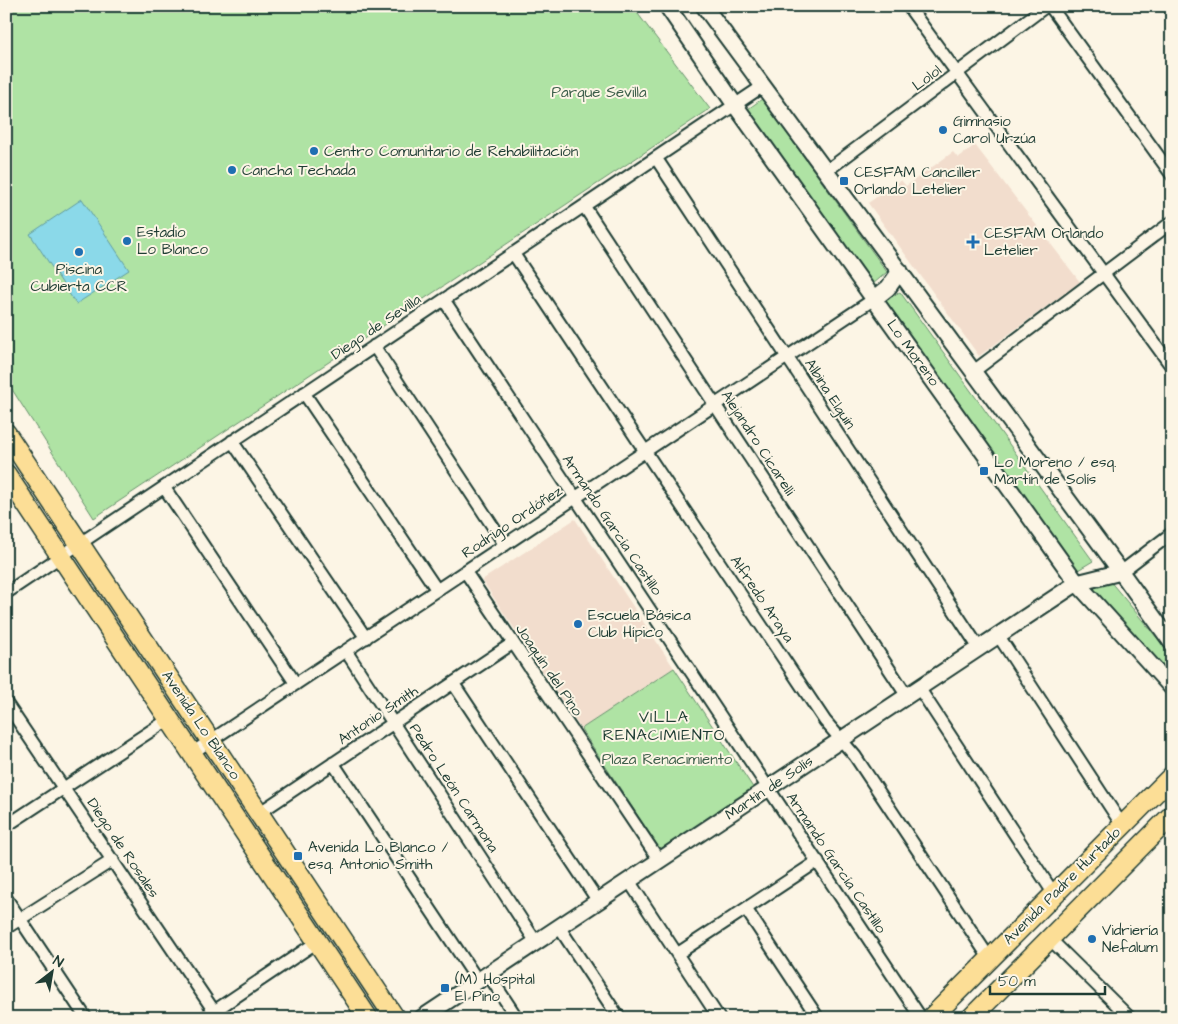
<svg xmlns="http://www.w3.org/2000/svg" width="1178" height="1024" font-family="'Architects Daughter',sans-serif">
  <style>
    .built { fill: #f2ddcd }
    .green { fill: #afe3a4; stroke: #67906c }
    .water { fill: #8bd9e9; stroke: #609ba1 }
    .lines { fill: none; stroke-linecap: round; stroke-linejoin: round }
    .minor-casing { stroke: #1f3d34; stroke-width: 15 }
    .tertiary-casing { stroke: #1f3d34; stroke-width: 19 }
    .primary-casing { stroke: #1f3d34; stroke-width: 22 }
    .minor { stroke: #fcf5e5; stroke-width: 11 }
    .tertiary { stroke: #fcf5e5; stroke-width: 15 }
    .primary { stroke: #fcde96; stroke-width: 19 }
    .poi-dot { fill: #1f6fb2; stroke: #fcf5e5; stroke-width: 2 }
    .labels { text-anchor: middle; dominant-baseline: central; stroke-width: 4; stroke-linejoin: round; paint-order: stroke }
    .street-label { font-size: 15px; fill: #1f3d34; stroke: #fcf5e5 }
    .park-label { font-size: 15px; fill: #3c5e4a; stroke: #fcf5e5 }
    .poi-label { font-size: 15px; fill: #1f3d34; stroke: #fcf5e5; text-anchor: start }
    .neighbourhood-label { font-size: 16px; letter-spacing: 1px; fill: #1f3d34; stroke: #fcf5e5 }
  </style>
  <rect width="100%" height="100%" fill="#fcf5e5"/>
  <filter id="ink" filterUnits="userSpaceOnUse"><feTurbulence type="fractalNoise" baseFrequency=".02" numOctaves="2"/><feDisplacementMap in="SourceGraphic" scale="10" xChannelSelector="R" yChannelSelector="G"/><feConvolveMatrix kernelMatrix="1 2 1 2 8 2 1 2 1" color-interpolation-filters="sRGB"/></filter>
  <g filter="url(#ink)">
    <path class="built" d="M 975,145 L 1080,282 L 979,356 L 868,203 L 901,180 L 906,186 L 953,152 L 958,158 Z
      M 575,519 L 674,668 L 581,729 L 482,580 Z"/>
    <path class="green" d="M 6,6 L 632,6 L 710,109 L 94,518 L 6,380 Z
      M 762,99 L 887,272 L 873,284 L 748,109 Z
      M 900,292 L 1093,561 L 1073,573 L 880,303 Z
      M 1109,580 L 1172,656 L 1172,683 L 1088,590 Z
      M 674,668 L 754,789 L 661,851 L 581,729 Z"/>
    <path class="water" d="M 82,199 L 129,270 L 76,304 L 30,234 Z"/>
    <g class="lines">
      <defs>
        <path id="minor" d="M 908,6 L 1172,367
          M 1050,6 L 1172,175
          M 656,158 L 979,648
          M 825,172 L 1046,6
          M 584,206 L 907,696
          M 513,253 L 825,721 L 855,756 L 990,959
          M 444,300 L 921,1018
          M 374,346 L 505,545
          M 974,371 L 1172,222
          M 304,393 L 437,590
          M 232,441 L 366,638
          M 164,487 L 296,684
          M 465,571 L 659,860
          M 1121,572 L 1172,533
          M 6,593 L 763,86
          M 998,635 L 1122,825
          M 346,651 L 536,942
          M 453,683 L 598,901
          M 919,688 L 1054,894
          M 6,703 L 214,1011
          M 192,753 L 874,299
          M 333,763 L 478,981
          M 259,813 L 513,643
          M 6,826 L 169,719
          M 629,881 L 719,1018
          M 6,898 L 86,1018
          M 746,909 L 818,1018
          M 559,927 L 619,1018
          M 6,928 L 113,860
          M 1050,939 L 1130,1018
          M 677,954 L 818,861
          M 488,974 L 517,1018
          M 204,1018 L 317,942"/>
        <path id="tertiary" d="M 667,6 L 735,105 L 1077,583 L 1172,688
          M 704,6 L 1121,572 L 1172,643
          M 874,299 L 888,288 L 900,271
          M 422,1018 L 1077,583 L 1121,572"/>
        <path id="primary" d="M 6,433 L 395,1018
          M 6,474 L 368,1018
          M 931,1018 L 1172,776
          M 971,1018 L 1172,815"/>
      </defs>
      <use href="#minor" class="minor-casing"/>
      <use href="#tertiary" class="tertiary-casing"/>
      <use href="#primary" class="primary-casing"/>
      <use href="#minor" class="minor"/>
      <use href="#tertiary" class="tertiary"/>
      <use href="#primary" class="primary"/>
    </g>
  </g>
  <g class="poi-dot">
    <circle cx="943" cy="130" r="5"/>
    <circle cx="314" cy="151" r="5"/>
    <circle cx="232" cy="170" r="5"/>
    <rect x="839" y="176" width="10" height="10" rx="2.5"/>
    <circle cx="127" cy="241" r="5"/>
    <path d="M970.5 234.5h5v5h5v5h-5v5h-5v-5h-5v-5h5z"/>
    <circle cx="79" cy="252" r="5"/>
    <rect x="979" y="466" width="10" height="10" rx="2.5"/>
    <circle cx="578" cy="624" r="5"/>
    <rect x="293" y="851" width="10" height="10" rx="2.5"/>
    <circle cx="1092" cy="939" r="5"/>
    <rect x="440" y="983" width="10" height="10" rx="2.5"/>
  </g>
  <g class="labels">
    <g class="street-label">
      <text transform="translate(927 78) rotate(-37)">Lolol</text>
      <text transform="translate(376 327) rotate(-34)">Diego de Sevilla</text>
      <text transform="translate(913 353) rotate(54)">Lo Moreno</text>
      <text transform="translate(830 394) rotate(57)">Albina Elguín</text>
      <text transform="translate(758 443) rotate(57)">Alejandro Cicarelli</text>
      <text transform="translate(512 522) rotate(-34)">Rodrigo Ordóñez</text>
      <text transform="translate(612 525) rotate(56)">Armando García Castillo</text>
      <text transform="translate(762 599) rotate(56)">Alfredo Araya</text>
      <text transform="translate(549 670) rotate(56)">Joaquín del Pino</text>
      <text transform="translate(378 715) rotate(-34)">Antonio Smith</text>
      <text transform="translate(201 725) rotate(56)">Avenida Lo Blanco</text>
      <text transform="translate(454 788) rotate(57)">Pedro León Carmona</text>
      <text transform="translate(769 788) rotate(-34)">Martín de Solís</text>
      <text transform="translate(123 848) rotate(56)">Diego de Rosales</text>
      <text transform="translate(836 863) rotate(56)">Armando García Castillo</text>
      <text transform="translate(1062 886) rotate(-45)">Avenida Padre Hurtado</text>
    </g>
    <g class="park-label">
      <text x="599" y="92">Parque Sevilla</text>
      <text x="667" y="759">Plaza Renacimiento</text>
    </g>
    <g class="poi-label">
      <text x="953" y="121">Gimnasio<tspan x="953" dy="17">Carol Urzúa</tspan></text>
      <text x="324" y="151">Centro Comunitario de Rehabilitación</text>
      <text x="242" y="170">Cancha Techada</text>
      <text x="854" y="172">CESFAM Canciller<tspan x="854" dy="17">Orlando Letelier</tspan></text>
      <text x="137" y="232">Estadio<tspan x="137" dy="17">Lo Blanco</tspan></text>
      <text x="984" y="233">CESFAM Orlando<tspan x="984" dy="17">Letelier</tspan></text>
      <text x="79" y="269" text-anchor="middle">Piscina<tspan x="79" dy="17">Cubierta CCR</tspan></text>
      <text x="994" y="462">Lo Moreno / esq.<tspan x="994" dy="17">Martín de Solís</tspan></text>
      <text x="588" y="615">Escuela Básica<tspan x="588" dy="17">Club Hípico</tspan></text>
      <text x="308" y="847">Avenida Lo Blanco /<tspan x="308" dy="17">esq. Antonio Smith</tspan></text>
      <text x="1102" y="930">Vidriería<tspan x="1102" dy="17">Nefalum</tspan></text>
      <text x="455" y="979">(M) Hospital<tspan x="455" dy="17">El Pino</tspan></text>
    </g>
    <g class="neighbourhood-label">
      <text x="664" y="717">VILLA<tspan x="664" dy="18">RENACIMIENTO</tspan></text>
    </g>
  </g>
  <rect width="1178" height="1024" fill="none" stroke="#fcf5e5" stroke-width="25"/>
  <rect x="12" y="12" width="1153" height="999" fill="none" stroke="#1f3d34" stroke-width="2" filter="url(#ink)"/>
  <g transform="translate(52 972) rotate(31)" stroke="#fcf5e5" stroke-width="4" paint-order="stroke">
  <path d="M0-4L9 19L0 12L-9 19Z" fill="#1f3d34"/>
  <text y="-8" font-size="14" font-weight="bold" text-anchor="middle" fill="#1f3d34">N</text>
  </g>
  <path d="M990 986v8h115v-8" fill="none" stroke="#1f3d34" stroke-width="2.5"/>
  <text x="998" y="986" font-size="15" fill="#1f3d34" stroke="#fcf5e5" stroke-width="4" paint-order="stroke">50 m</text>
</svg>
